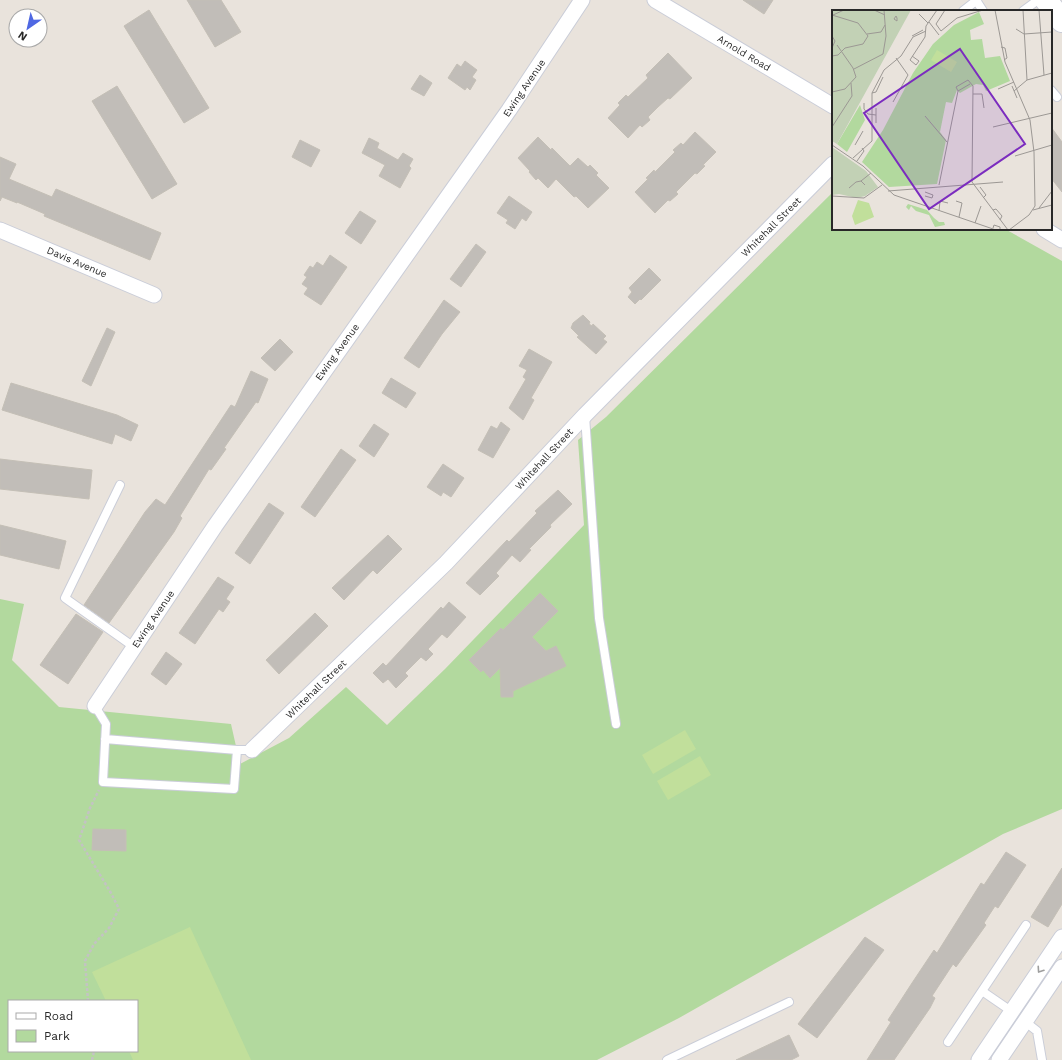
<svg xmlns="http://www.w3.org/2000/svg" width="1062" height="1060" font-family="'Work Sans',sans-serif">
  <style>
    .green { fill: #b2d99e; fill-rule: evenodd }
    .pitch { fill: #c1df9b }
    .building { fill: #c1bdb8; stroke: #c4bfb6 }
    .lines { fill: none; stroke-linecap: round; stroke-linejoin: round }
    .service-casing { stroke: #cacdd8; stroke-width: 10 }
    .minor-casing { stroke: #cacdd8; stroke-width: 17 }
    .secondary-casing { stroke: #cacdd8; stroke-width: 24 }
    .path { stroke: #c3c3c3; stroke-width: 2.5; stroke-dasharray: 3 2; stroke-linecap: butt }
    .service { stroke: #fff; stroke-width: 8 }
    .minor { stroke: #fff; stroke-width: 15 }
    .secondary { stroke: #fff; stroke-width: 22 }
    .oneway { stroke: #9e9e9e }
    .labels { text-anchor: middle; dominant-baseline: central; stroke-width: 3.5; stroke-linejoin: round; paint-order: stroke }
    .street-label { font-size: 10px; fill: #282828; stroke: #fff }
    .inset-road { fill: none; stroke: #9c9894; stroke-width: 1 }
    .view { fill: #7b2cbf; fill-opacity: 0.15; stroke: #7b2cbf; stroke-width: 2 }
    .inset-edge { fill: none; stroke: #282828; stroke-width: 2 }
  </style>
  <rect width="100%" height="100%" fill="#e9e3dc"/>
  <path class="green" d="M 833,192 L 833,229 L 1005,229 L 1062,261 L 1062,809 L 1003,834 L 679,1018 L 597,1060 L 0,1060 L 0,599 L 24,604 L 12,660 L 59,707 L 231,724 L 240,764 L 289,738 L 346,687 L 387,725 L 445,669 L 584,525 L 578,440 L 606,417 ZM 9,1001 L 137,1001 L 137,1051 L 9,1051 Z"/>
  <path class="pitch" d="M 685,730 L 696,749 L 653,774 L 642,755 Z
    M 700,756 L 711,775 L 668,800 L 657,781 Z
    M 190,927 L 251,1060 L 133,1060 L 129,1051 L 137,1051 L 137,1001 L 106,1001 L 92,972 Z"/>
  <path class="building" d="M 187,0 L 221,0 L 241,32 L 215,47 Z
    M 743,0 L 773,0 L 764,14 Z
    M 149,10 L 209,108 L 184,123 L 124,26 Z
    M 668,53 L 692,78 L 670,99 L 668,98 L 658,107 L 648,117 L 650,120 L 642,127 L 640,125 L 628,138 L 608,118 L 620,105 L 618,103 L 626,95 L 628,97 L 648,78 L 646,75 Z
    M 465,61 L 477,70 L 472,77 L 476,80 L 470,90 L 467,87 L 465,90 L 448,78 L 457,64 L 461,67 Z
    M 420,75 L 432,83 L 424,96 L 411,89 Z
    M 117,86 L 177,184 L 152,199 L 92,101 Z
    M 1051,127 L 1062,142 L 1062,192 L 1051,178 Z
    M 695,132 L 716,152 L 703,165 L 705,166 L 697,174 L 695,173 L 676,192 L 678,194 L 670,201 L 668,200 L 655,213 L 635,192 L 648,179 L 646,178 L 654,170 L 655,172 L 675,152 L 673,150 L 681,143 L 683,145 Z
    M 538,137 L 551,150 L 552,148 L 570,166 L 578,158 L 588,167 L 590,165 L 598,173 L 596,175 L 609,188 L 588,208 L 576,196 L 574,197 L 556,179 L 548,188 L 538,178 L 536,180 L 529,172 L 530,171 L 518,158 Z
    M 369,138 L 379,143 L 377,148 L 398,160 L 403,153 L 413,159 L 409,166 L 411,168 L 400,188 L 379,176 L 385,165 L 362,153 Z
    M 300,140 L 320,150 L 311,167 L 292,157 Z
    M 0,157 L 16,164 L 9,179 L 52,197 L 56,189 L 161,233 L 150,260 L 44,216 L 45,214 L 17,202 L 17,203 L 2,197 L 0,201 Z
    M 509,196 L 532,212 L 526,221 L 522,218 L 515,229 L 506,223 L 508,220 L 497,213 Z
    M 360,211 L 376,221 L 361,244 L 345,233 Z
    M 476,244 L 486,252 L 461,287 L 450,279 Z
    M 330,255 L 347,267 L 321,305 L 304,294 L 308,288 L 302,284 L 307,277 L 304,275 L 310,266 L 313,268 L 317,262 L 323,266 Z
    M 649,268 L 661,280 L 641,300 L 640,299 L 635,304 L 628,297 L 632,292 L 629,288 Z
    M 444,300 L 460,312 L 442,334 L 419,368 L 404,358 Z
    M 583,315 L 590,322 L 589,324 L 592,326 L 593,324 L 606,336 L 603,339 L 607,342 L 596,354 L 577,337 L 579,336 L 571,328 L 573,323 Z
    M 107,328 L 115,332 L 91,386 L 82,381 Z
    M 280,339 L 293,352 L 275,371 L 261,358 Z
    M 529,349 L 552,362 L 531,398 L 534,400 L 523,420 L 509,408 L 526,379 L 523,377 L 527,370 L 519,366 Z
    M 251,371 L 268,379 L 258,403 L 256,402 L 224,448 L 226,449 L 211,470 L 209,469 L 180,516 L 182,518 L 174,532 L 109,623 L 84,605 L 145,512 L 156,499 L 165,505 L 231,405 L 235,407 Z
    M 391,378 L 416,393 L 406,408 L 382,393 Z
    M 11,383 L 117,415 L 138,425 L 131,441 L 115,434 L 112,444 L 2,410 Z
    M 501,422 L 510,429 L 493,458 L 478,450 L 491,426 L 497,429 Z
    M 374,424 L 389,434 L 374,457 L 359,446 Z
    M 341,449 L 356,460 L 315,517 L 301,507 Z
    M 0,459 L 92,470 L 89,499 L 0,489 Z
    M 443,464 L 464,478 L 451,497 L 443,492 L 441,496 L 427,487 Z
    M 558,490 L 572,504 L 550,525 L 551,527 L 529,549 L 531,550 L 520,562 L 512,555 L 496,573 L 499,576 L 480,595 L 466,583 L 507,540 L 509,542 L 537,513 L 535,511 Z
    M 269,503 L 284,513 L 250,564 L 235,553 Z
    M 0,525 L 66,541 L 59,569 L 0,555 Z
    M 388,535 L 402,549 L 377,574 L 373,570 L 344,600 L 332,588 Z
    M 218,577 L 234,587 L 226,599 L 230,602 L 223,612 L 219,609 L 195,644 L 179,633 Z
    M 540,593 L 558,611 L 532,637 L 546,651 L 556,646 L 566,666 L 513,691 L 513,697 L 501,697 L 500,668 L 490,678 L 483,670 L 481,672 L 469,660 L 501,628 L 503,630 Z
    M 449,602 L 466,617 L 447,638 L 442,634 L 428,649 L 433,654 L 426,661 L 421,657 L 405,673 L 408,676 L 396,688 L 388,679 L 383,683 L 373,673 L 383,663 L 386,666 L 441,607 L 443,609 Z
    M 315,613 L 328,626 L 279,674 L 266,660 Z
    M 76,614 L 103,632 L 68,684 L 40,665 Z
    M 166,652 L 182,664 L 166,685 L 151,674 Z
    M 93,829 L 126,830 L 126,851 L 92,850 Z
    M 1006,852 L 1026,865 L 998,908 L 995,906 L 984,923 L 986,925 L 956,967 L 953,964 L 932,996 L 935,998 L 930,1008 L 894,1060 L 867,1060 L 891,1022 L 888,1020 L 912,983 L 934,950 L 937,953 L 981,883 L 984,885 Z
    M 1062,868 L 1062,904 L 1048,927 L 1031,917 Z
    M 865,937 L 884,950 L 817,1038 L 798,1024 Z
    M 789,1035 L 799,1056 L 791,1060 L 736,1060 Z"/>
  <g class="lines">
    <defs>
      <path id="service" d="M 976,0 L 983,11
        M 963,11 L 977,0
        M 1023,11 L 1038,0
        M 1051,90 L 1057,97
        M 585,416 L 599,618 L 616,724
        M 120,485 L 65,598 L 134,647
        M 95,706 L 106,724 L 103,782 L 234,789 L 237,750 L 252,750
        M 105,739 L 237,750
        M 982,991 L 1014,1013
        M 1023,1020 L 1037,1031 L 1042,1060
        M 948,1042 L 1026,925
        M 667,1060 L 789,1002"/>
      <path id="minor" d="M 655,0 L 833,106
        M 1044,229 L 1062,240
        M 0,230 L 154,295
        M 95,706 L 215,526 L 509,110 L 582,0
        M 252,750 L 446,563 L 585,415 L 833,164
        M 979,1060 L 1062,937
        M 999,1060 L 1062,967"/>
      <path id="secondary" d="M 1046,0 L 1062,21"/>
    </defs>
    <use href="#service" class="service-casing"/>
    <use href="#minor" class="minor-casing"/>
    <use href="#secondary" class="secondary-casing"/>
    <path class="path" d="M 88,1001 L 85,961 L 94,944 L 109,928 L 119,909 L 111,893 L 79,840 L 90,808 L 99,790
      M 92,1060 L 94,1051"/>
    <use href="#service" class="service"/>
    <use href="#minor" class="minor"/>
    <use href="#secondary" class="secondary"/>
  </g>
  <defs><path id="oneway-chevron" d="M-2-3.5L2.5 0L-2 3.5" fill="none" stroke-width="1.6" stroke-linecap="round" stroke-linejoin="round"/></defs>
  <use class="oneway" href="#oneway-chevron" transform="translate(1040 970) rotate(124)"/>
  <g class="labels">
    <g class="street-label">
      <text transform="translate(744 53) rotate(31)">Arnold Road</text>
      <text transform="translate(524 88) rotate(-56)">Ewing Avenue</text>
      <text transform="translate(771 227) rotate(-45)">Whitehall Street</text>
      <text transform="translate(77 262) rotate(23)">Davis Avenue</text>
      <text transform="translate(337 352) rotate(-54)">Ewing Avenue</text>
      <text transform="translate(544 459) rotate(-47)">Whitehall Street</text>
      <text transform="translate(153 619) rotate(-56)">Ewing Avenue</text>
      <text transform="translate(316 689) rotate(-44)">Whitehall Street</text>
    </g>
  </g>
  <g transform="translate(832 10)">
    <rect width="220" height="220" fill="#e9e3dc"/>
    <path d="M 147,2 L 152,14 L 138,20 L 139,30 L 150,29 L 153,48 L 168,46 L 178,71 L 154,81 L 151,75 L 144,74 L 128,83 L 125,80 L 120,93 L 114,92 L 108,122 L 114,130 L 105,174 L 57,177 L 30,152 L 51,120 L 81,63 L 101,34 L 122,15 ZM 28,95 L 33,110 L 15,142 L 5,134 ZM 76,194 L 95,200 L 102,208 L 107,212 L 112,212 L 113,215 L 103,217 L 97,205 L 84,201 L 79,196 L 77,200 L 74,197 Z" fill="#b2d99e"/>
    <path d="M 0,0 L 79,0 L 5,134 L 0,131 ZM 0,137 L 34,161 L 46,177 L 33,186 L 25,188 L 7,184 L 0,185 Z" fill="#c2d1b5"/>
    <path d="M 105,40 L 125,52 L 119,62 L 99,50 ZM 26,190 L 37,193 L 42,207 L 23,215 L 20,206 Z" fill="#c1df9b"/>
    <path class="inset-road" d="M 42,0 L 53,5M 113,0 L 104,14 L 109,21 L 125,8 L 151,0M 163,0 L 173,52 L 198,110 L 202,142 L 203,196 L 197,205 L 177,220M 191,0 L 195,70M 207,0 L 212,65M 87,4 L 96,13M 0,5 L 26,13 L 36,26 L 31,34 L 13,38 L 6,45 L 0,46M 1,5 L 12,0M 64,6 L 65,8 L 65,11 L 62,9 ZM 97,12 L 107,25M 184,19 L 192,24 L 220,22M 35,24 L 49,22 L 53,15M 0,26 L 3,31 L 0,38M 80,26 L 91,20M 169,37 L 173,38 L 175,48 L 172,50M 80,46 L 87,51 L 84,55 L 78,50 L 93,27 L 94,16 L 105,0M 22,59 L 51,44 L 54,26 L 52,0M 180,76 L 185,88M 166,79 L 182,72M 126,81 L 138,74M 182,81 L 195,70 L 220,63M 0,82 L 13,79 L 24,67 L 21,58 L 5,35M 40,83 L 44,82 L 51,67M 141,84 L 150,84 L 152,98M 61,92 L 76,65 L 64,48M 32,93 L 32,99 L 36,104 L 44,105M 44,98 L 44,113M 93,106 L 115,132M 0,117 L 20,86 L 19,73M 161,117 L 220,103M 0,135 L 31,156 L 62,185 L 164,220M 23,135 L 31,121M 183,146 L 220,135M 21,148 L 40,131 L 40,83 L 52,60 L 69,46 L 81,27 L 94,21M 25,151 L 32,141 L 30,138M 33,175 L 29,171 L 39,163M 107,175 L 126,81 L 124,77 L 136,70 L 141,76 L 140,172 L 176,220M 148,177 L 154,185 L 151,188M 17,178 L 24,172 L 29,171M 56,181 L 171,172M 0,186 L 32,188 L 50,175M 93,186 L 100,188 L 101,185 L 93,182M 124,191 L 130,193 L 127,207M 207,198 L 220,181M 161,200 L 164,199 L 170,206 L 168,210M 201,200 L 220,195M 107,201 L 108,191 L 116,193M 143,213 L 149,196M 161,218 L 162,215 L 168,217 L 168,220"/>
    <path class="view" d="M 128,39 L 193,134 L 97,199 L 32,103 Z"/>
    <rect width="220" height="220" class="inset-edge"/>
  </g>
  <rect x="8" y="1000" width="130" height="52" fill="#ffffff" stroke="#a9a9a9"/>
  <rect x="16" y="1013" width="20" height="6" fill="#ffffff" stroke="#a9a9a9"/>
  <text x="44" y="1020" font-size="12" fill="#282828">Road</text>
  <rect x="16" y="1030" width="20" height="12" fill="#b2d99e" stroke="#a9a9a9"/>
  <text x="44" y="1040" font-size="12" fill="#282828">Park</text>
  <g transform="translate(28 28) rotate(214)"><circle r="19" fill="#ffffff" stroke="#a9a9a9"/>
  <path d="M0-3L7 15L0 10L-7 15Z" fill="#4f68e3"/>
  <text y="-6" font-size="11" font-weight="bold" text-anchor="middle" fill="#282828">N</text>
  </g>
</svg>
